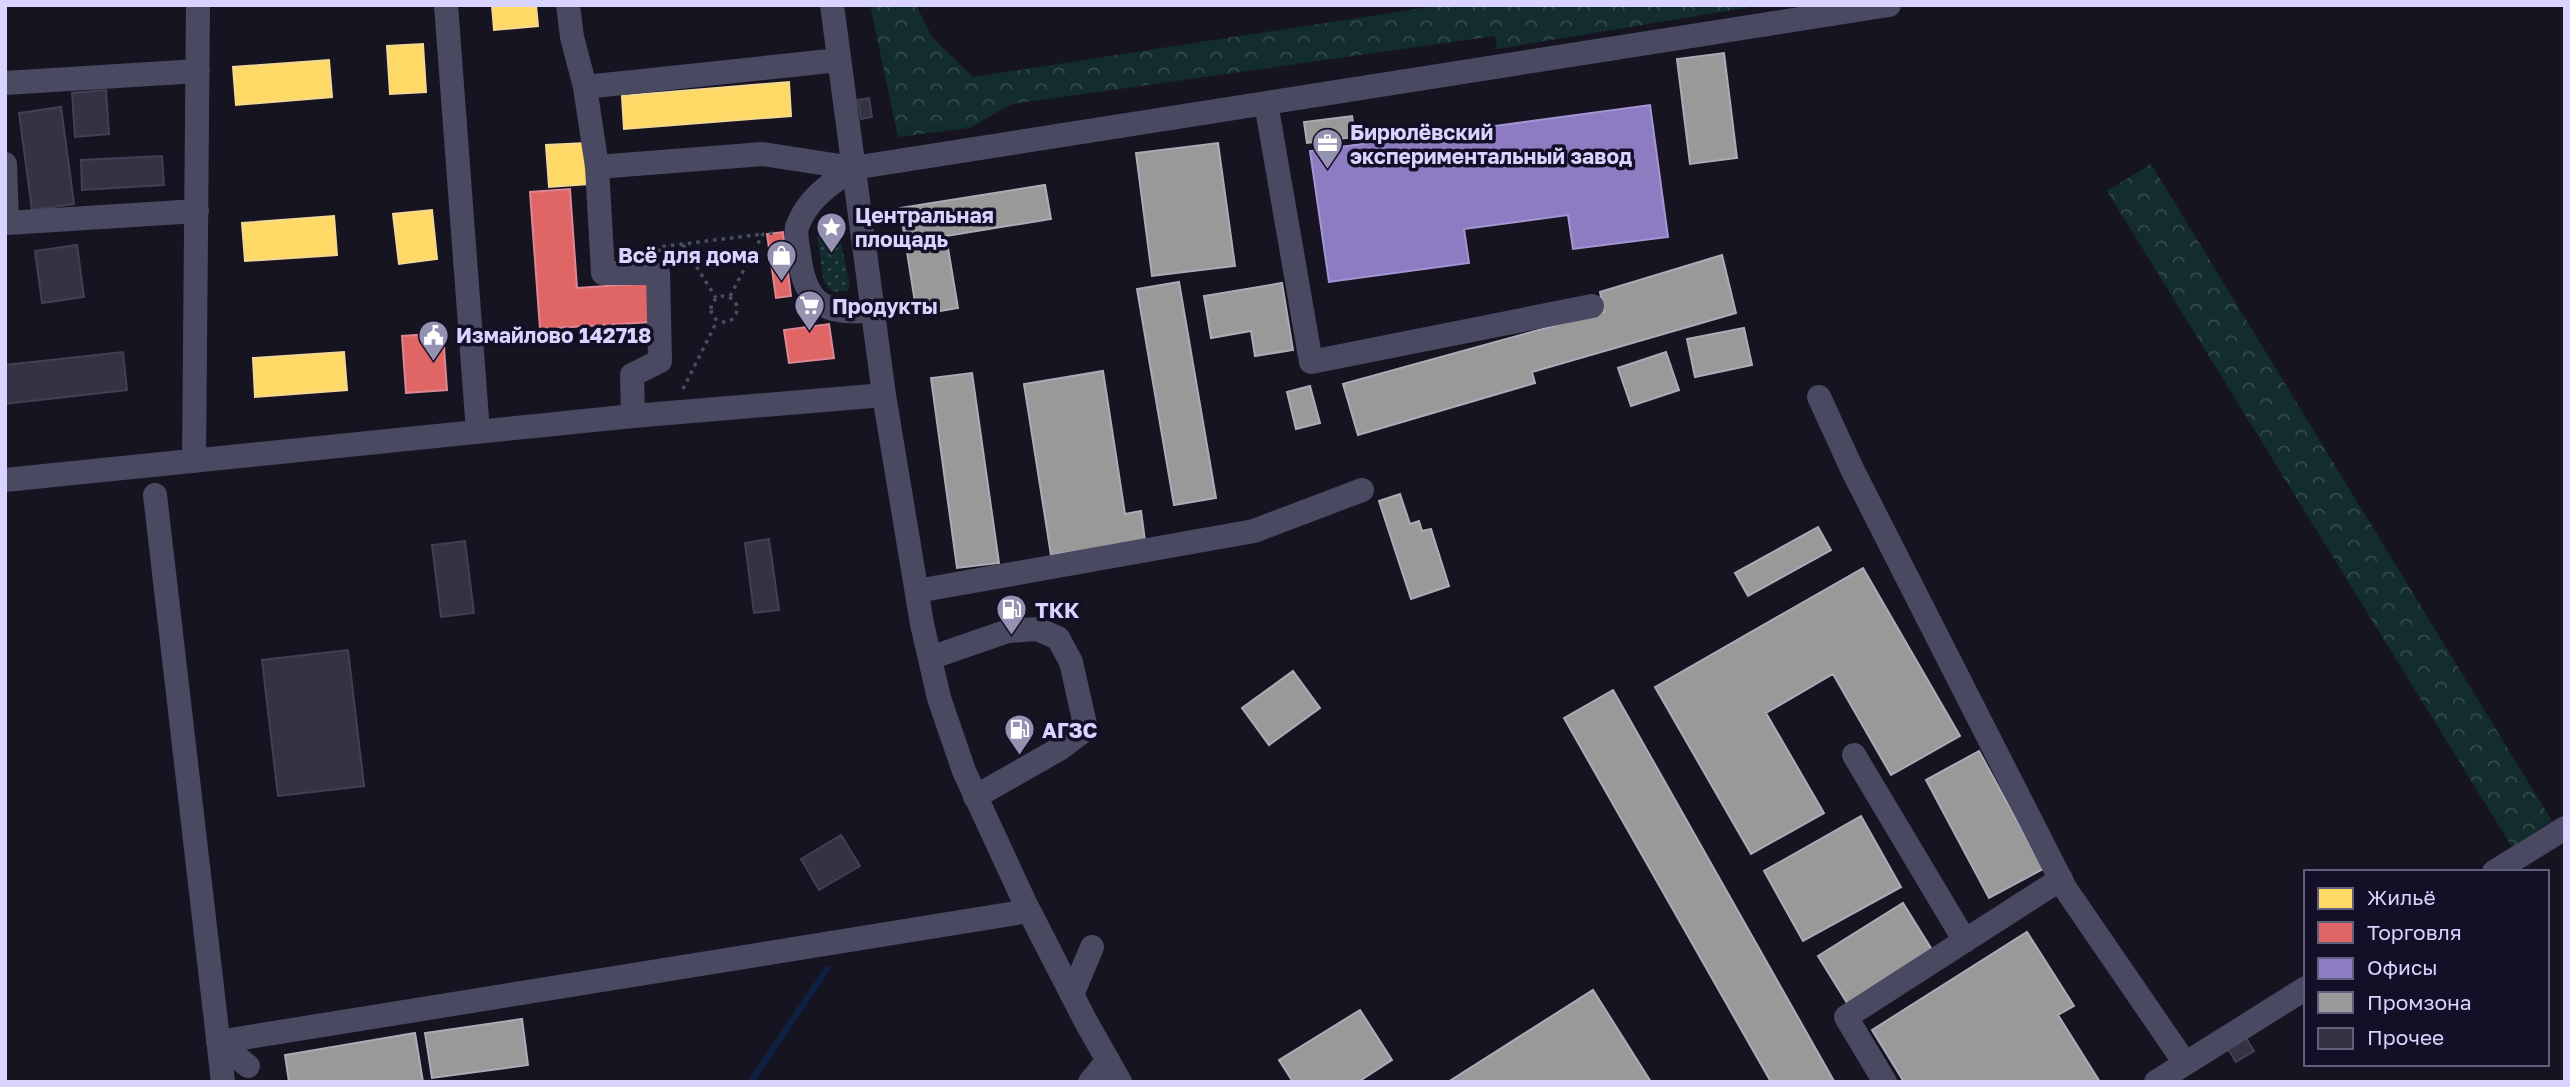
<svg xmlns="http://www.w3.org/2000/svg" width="2570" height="1087" font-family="'Golos Text',sans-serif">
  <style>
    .grass { fill: url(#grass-dots) }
    .forest { fill: url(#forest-crowns) }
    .homes { fill: #ffd966; stroke: #f4d894; stroke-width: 2 }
    .shops { fill: #e06666; stroke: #de8794; stroke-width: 2 }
    .offices { fill: #8e7cc3; stroke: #a496d5; stroke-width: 2 }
    .industry { fill: #999; stroke: #acabb8; stroke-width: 2 }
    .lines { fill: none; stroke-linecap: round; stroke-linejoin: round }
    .stream { stroke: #0d2144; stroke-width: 6 }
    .building { fill: #343243; stroke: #433f54; stroke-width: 2 }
    .path { stroke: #44505f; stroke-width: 3.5; stroke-dasharray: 3.5 5; stroke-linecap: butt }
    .minor { stroke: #4a4962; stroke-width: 24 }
    .labels { text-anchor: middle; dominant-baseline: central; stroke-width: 7; stroke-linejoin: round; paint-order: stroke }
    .poi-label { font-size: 21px; font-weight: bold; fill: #d9d4ff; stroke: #130f26; text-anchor: start }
  </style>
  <defs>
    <pattern id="grass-dots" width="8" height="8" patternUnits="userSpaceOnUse" patternTransform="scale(1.75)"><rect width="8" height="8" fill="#132c2d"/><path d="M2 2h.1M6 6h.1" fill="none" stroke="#354a4c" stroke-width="1.8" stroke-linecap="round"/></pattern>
    <pattern id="forest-crowns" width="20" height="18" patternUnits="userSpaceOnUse" patternTransform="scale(1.75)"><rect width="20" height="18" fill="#132c2d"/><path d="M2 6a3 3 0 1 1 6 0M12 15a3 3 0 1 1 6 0" fill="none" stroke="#354a4c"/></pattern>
  </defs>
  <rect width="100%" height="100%" fill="#161421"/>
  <path class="grass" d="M 834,223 L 838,227 L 850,287 L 847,291 L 832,292 L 824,282 L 817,236 Z"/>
  <path class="forest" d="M 870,5 L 916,5 L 932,37 L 973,77 L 1442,5 L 1763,5 L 1497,49 L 1495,36 L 1012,104 L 970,128 L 898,137 Z
    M 2151,164 L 2552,821 L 2512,847 L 2107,191 Z"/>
  <path class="homes" d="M 492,5 L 536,5 L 538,26 L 494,30 Z
    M 423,44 L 426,92 L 390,94 L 387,46 Z
    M 329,60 L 332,97 L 236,105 L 233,67 Z
    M 789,82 L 791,116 L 624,129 L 622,96 Z
    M 586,143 L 589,184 L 549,187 L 546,145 Z
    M 432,210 L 437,259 L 399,264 L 393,214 Z
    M 334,216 L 337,255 L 245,261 L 242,223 Z
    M 344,352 L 347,390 L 255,397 L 253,358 Z"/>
  <path class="shops" d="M 570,189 L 577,288 L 650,283 L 652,322 L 540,329 L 530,192 Z
    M 783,232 L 791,296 L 776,298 L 767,234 Z
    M 829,324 L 834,358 L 789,363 L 784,330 Z
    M 443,333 L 447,390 L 406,393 L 402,336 Z"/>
  <path class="offices" d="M 1650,105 L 1668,237 L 1573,249 L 1568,215 L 1464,229 L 1469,263 L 1329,282 L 1310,151 Z"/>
  <path class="industry" d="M 1724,53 L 1737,158 L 1690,164 L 1677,59 Z
    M 1352,116 L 1355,137 L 1307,143 L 1304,122 Z
    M 1218,143 L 1235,266 L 1152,276 L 1136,153 Z
    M 1045,185 L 1051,219 L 946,236 L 958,308 L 917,315 L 900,208 Z
    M 1722,255 L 1736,313 L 1532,372 L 1535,383 L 1358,435 L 1343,384 L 1604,312 L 1600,292 Z
    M 1179,282 L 1216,498 L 1174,505 L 1137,289 Z
    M 1282,283 L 1293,350 L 1255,356 L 1251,331 L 1211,338 L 1204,296 Z
    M 1744,328 L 1752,365 L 1695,377 L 1687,339 Z
    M 1666,352 L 1679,390 L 1631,406 L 1618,368 Z
    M 1103,371 L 1125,514 L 1141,511 L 1145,541 L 1051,555 L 1024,384 Z
    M 972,373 L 999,563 L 957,568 L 931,378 Z
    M 1310,386 L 1320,423 L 1296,429 L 1287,392 Z
    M 1400,494 L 1410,524 L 1419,521 L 1422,531 L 1431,529 L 1449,586 L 1411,599 L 1379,501 Z
    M 1818,527 L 1831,550 L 1748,596 L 1735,573 Z
    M 1863,568 L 1960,736 L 1891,775 L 1833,674 L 1766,713 L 1824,813 L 1751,854 L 1655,687 Z
    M 1293,671 L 1320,708 L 1269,745 L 1242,708 Z
    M 1613,690 L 1834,1081 L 1833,1082 L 1771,1082 L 1564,718 Z
    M 1979,751 L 2043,869 L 1989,898 L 1926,780 Z
    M 1861,816 L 1901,887 L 1803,941 L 1764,871 Z
    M 1903,903 L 1934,953 L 1849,1006 L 1818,956 Z
    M 2027,932 L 2074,1006 L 2058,1015 L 2100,1082 L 1904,1082 L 1872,1030 Z
    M 1593,990 L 1651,1082 L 1448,1082 Z
    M 1360,1010 L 1392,1060 L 1358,1082 L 1293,1082 L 1279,1060 Z
    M 522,1019 L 528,1065 L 432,1078 L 425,1033 Z
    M 415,1033 L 423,1082 L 289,1082 L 285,1055 Z"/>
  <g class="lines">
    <path class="stream" d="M 751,1082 L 827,969"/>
  </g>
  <path class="building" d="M 106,90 L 109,134 L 75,137 L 72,93 Z
    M 869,98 L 872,117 L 861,119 L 858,100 Z
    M 61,107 L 74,204 L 32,210 L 19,113 Z
    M 162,156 L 164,185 L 82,190 L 81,160 Z
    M 77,245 L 84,297 L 42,303 L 35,251 Z
    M 123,352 L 127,390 L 5,404 L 5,365 Z
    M 769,539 L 779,610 L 754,613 L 745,543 Z
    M 465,541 L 474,613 L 441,617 L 432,545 Z
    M 348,650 L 364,786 L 278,796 L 262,660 Z
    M 841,835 L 860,866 L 819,890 L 801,859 Z
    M 2246,1038 L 2254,1051 L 2236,1062 L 2228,1049 Z"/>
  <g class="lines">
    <path class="path" d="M 683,245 L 716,298
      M 659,252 L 659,247 L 763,234
      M711 309a13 13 0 1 1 26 0a13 13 0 1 1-26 0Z
      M 730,296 L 763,234 L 775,233
      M 683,389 L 717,321"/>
    <path class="minor" d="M 446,5 L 478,432
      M 568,5 L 572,37 L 585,87 L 597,167 L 763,154 L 853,168 L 1889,5
      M 832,5 L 884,395 L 922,624 L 939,698 L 964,771 L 1025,903 L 1085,1020 L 1120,1082
      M 5,83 L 198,71
      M 585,87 L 839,60
      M 1266,103 L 1311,362 L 1592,306
      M 5,164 L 7,223 L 197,211
      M 597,167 L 603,273 L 658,273 L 660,361 L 632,375 L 633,416
      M 853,168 C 830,184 807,199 797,227 C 795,235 798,246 799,254 C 805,305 824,315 872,310
      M 1819,397 L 1853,471 L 2065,888 L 2185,1063
      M 194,461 L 198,5
      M 5,480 L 633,416 L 884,395
      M 155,495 L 223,1082
      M 917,591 L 1254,531 L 1362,490
      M 930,658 L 1008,631 L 1037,629 L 1058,638 L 1071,662 L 1086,729 L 1061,748 L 975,797
      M 1854,755 L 1965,941
      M 2494,872 L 2565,828
      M 1072,995 L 1092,947
      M 218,1042 L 1029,911
      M 218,1042 L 248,1066
      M 1090,1082 L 1108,1060
      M 1885,1082 L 1846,1017 L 2061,879
      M 2156,1082 L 2306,988"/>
  </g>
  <defs>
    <symbol id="office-pin" viewBox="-11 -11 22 30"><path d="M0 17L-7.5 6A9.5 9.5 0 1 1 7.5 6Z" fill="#9591b1" stroke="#130f26"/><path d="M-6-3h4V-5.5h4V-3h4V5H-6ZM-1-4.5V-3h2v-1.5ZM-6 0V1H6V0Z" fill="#fff"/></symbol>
    <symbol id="sight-pin" viewBox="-11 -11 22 30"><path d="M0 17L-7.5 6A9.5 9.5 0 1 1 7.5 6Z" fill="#9591b1" stroke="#130f26"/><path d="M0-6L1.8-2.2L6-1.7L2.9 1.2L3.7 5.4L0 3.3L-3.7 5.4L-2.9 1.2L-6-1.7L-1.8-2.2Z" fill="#fff"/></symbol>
    <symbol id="shop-pin" viewBox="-11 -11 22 30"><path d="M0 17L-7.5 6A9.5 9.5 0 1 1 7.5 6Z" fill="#9591b1" stroke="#130f26"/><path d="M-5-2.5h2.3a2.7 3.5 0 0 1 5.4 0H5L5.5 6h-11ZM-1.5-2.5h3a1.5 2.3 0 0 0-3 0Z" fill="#fff"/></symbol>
    <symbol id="supermarket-pin" viewBox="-11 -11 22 30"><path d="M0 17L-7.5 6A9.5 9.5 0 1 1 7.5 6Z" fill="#9591b1" stroke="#130f26"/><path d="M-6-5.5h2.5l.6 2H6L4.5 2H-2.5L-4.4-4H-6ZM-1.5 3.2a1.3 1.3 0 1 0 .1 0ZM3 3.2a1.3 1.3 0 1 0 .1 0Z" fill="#fff"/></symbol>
    <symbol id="civic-pin" viewBox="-11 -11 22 30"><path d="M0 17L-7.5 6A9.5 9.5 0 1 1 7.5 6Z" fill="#9591b1" stroke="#130f26"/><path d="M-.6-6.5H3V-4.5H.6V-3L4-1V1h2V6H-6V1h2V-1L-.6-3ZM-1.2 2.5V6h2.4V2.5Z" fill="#fff"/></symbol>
    <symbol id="fuel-pin" viewBox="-11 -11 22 30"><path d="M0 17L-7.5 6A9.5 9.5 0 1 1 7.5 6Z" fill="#9591b1" stroke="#130f26"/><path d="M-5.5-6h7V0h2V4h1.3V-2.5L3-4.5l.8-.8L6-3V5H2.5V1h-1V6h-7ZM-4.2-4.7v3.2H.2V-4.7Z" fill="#fff"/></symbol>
  </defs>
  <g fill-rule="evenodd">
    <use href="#office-pin" x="1310" y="126" width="35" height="47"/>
    <use href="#sight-pin" x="814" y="210" width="35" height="47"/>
    <use href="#shop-pin" x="764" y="238" width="35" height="47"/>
    <use href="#supermarket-pin" x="792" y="288" width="35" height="47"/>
    <use href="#civic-pin" x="416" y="318" width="35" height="47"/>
    <use href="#fuel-pin" x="994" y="592" width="35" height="47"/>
    <use href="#fuel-pin" x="1002" y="712" width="35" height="47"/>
  </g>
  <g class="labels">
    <g class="poi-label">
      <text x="1350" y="132">Бирюлёвский<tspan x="1350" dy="24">экспериментальный завод</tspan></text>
      <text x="855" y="215">Центральная<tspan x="855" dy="24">площадь</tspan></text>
      <text x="759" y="255" text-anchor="end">Всё для дома</text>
      <text x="832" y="306">Продукты</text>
      <text x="456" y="335">Измайлово 142718</text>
      <text x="1035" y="610">ТКК</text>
      <text x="1042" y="730">АГЗС</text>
    </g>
  </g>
  <rect width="2570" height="1087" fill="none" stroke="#d9d4ff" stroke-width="14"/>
  <rect x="2304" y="870" width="245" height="196" fill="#130f26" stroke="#625e7d" stroke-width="2"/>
  <rect x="2318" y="888" width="35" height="21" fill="#ffd966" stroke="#625e7d" stroke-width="2"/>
  <text x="2367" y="905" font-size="21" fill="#d9d4ff">Жильё</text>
  <rect x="2318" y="922" width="35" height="21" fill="#e06666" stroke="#625e7d" stroke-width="2"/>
  <text x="2367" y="940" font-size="21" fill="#d9d4ff">Торговля</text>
  <rect x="2318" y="958" width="35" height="21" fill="#8e7cc3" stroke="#625e7d" stroke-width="2"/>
  <text x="2367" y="975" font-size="21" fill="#d9d4ff">Офисы</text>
  <rect x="2318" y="992" width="35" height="21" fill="#999999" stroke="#625e7d" stroke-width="2"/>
  <text x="2367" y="1010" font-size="21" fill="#d9d4ff">Промзона</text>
  <rect x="2318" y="1028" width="35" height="21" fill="#343243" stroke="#625e7d" stroke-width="2"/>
  <text x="2367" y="1045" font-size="21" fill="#d9d4ff">Прочее</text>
</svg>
